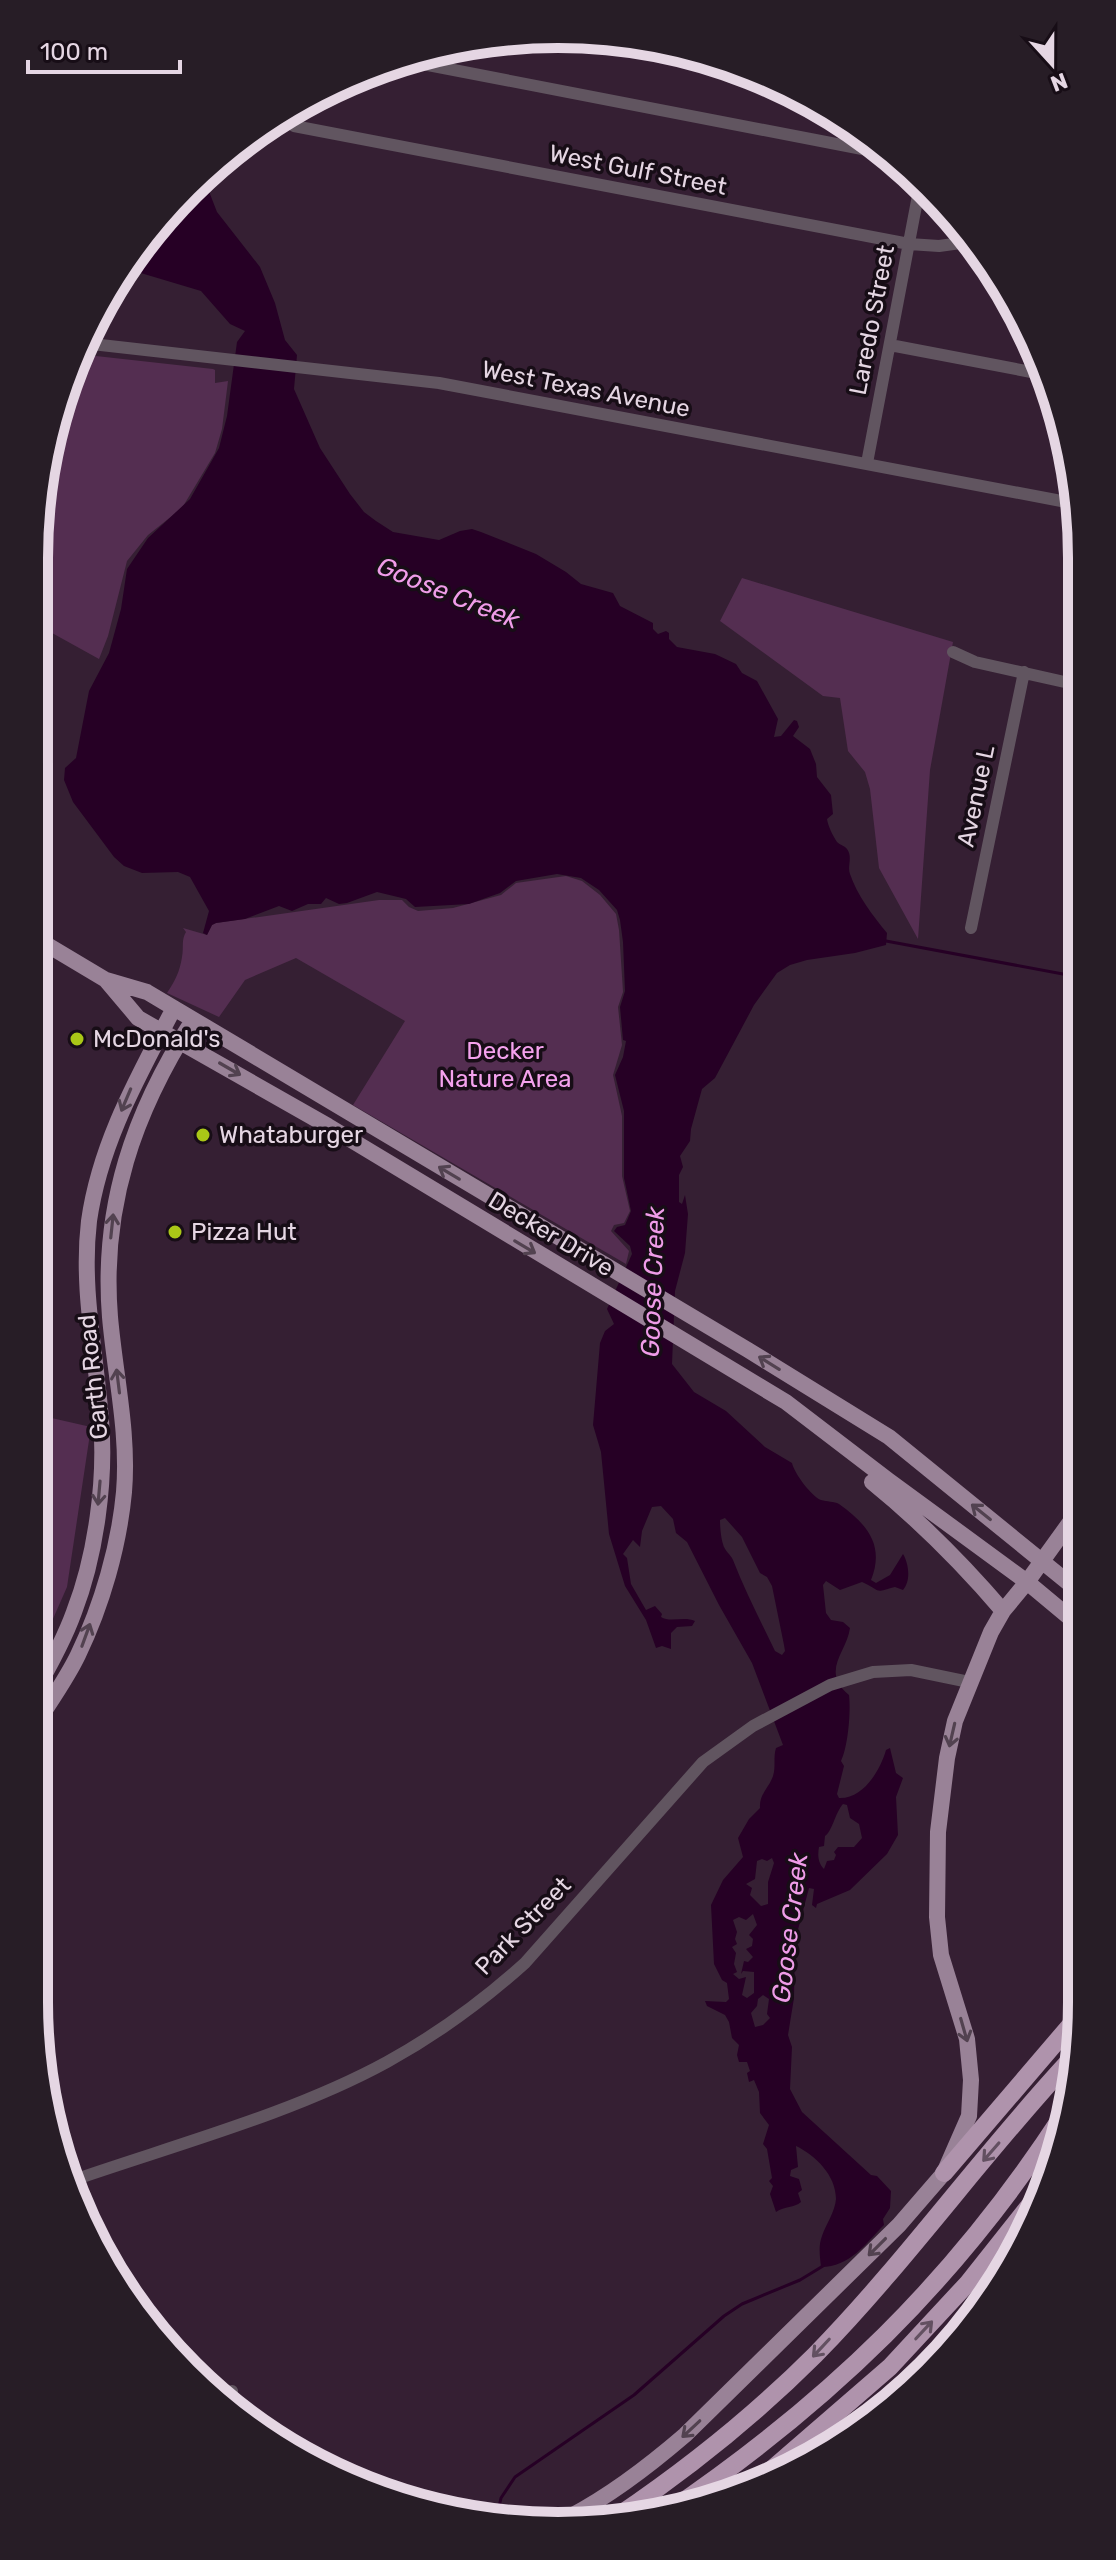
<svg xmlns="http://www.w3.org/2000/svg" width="1116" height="2560" font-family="Rubik,sans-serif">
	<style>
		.green { fill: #542e51 }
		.water { fill: #260025; fill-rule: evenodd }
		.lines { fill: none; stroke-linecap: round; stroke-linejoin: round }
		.stream { stroke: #260025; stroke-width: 3 }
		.minor { stroke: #615560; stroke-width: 12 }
		.major { stroke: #998297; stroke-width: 16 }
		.highway { stroke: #af93ac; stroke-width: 18 }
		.oneway { stroke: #524250 }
		.oneway2 { stroke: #635061 }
		.poi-dot { fill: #aac717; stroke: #170d16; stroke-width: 3 }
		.labels { text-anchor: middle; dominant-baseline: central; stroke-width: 7; stroke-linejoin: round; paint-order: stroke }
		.street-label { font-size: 24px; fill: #e5d6e3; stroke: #170d16 }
		.poi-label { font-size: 24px; fill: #e5d6e3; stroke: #170d16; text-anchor: start }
		.park-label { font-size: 24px; fill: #f5a2ee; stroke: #170d16 }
		.water-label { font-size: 26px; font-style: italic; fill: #ef9ce8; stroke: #170d16 }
		.rim { fill: none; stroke: #e5d6e3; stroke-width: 10 }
	</style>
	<rect width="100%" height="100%" fill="#351f33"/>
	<!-- green -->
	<path class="green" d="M 78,354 L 213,369 L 215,370 L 215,383 L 228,381 L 222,429 L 215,453 L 182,508 L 148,535 L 127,561 L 108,636 L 99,659 L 34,623 L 34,558 L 62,389 Z
		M 742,578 L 953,642 L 930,770 L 918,939 L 879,868 L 870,789 L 865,772 L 848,751 L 840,698 L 823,696 L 720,621 Z
		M 566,876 L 582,881 L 600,895 L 616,914 L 619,930 L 623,992 L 618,1007 L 622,1045 L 613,1075 L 622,1116 L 622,1176 L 630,1211 L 624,1223 L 614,1225 L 611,1231 L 629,1251 L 626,1264 L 353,1105 L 405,1021 L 296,958 L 245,980 L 219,1017 L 167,993 C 175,981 180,971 182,957 C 184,947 181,940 186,932 L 183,928 L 207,935 L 212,925 L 216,923 L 379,900 L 402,900 L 409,907 L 418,911 L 453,908 L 501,895 L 516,883 Z
		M 34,1414 L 91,1427 L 67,1587 L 34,1662 Z"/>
	<!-- water -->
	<path class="water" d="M 203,176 L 217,212 L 260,267 L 275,303 L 285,340 L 297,355 L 294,389 L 320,448 L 350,494 L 364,512 L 376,521 L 393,532 L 439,540 L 460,531 L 472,529 L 481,532 L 536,554 L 566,572 L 581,584 L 613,593 L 620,606 L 653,623 L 653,629 L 658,634 L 666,631 L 669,633 L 669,639 L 677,647 L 715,654 L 736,664 L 742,673 L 757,681 L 778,719 L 774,737 L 781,736 L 794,720 L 797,721 L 799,727 L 793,736 L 810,749 L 816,764 L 817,777 L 831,795 L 833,814 L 827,819 C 828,826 833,836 837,842 C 840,845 845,846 847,849 C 853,857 847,866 850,874 C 857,895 873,916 887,933 L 886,945 L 855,953 L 807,960 L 790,965 L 777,973 L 754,1005 L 715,1078 L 702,1089 L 691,1129 L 690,1141 L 680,1156 L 683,1167 L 679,1175 L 679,1202 L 682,1204 L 685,1195 L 688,1214 L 685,1253 L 675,1291 L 672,1364 L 694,1392 L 726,1411 L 765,1447 L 792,1463 C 794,1473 812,1497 821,1500 C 827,1502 834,1501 839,1504 C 867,1524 885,1545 871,1580 L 876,1583 L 890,1575 L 903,1554 C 909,1564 911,1581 903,1590 L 895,1587 C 873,1593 883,1592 862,1582 L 840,1590 L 826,1581 L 823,1585 L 826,1613 L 831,1620 L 843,1622 L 850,1628 C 847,1652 820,1671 849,1695 C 851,1712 848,1747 841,1761 L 844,1766 L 837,1794 L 839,1798 C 863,1799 880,1771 886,1750 L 890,1748 L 896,1773 L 903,1778 L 896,1797 L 898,1835 L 887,1854 L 850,1890 L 817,1904 L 816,1908 L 812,1905 L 814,1889 L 809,1888 L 795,1941 L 794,1998 L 788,2035 L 792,2047 L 790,2089 L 802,2112 L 871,2175 L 877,2176 L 891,2191 L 890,2208 L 883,2219 L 884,2225 C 865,2244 850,2267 821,2267 C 820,2257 818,2246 822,2236 C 826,2224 835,2212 836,2199 C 836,2175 815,2155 796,2146 L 798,2167 L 791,2170 L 790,2176 L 799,2179 L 802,2190 L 798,2193 L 801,2202 C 794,2208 785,2206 776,2212 L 770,2194 L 773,2186 L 769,2181 L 772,2178 L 767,2149 L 763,2144 L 769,2125 L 760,2113 L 759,2092 L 754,2080 L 749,2082 L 747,2073 L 750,2071 L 747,2062 L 739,2062 L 737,2055 L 739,2045 L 732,2038 L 729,2022 L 725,2015 L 707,2006 L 705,2001 L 726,2002 L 729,1999 L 727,1983 L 722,1980 L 714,1964 L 711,1905 L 723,1880 L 743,1857 L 738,1838 L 749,1819 L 760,1808 C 759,1794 769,1788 773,1776 C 776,1767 773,1757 776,1748 L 783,1745 L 752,1663 L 719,1605 L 687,1542 L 676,1533 L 673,1519 L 661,1506 L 652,1507 L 642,1531 L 640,1547 L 633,1540 L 623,1554 L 627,1558 L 631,1584 L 646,1610 L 655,1606 L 662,1614 L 661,1617 C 670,1623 684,1616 695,1621 L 692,1626 L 677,1627 L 671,1633 L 671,1649 L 662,1646 L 656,1648 L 646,1620 L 625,1586 L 609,1534 L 601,1452 L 593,1425 L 600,1343 L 605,1331 L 614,1324 L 607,1309 L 632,1254 L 630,1246 L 614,1231 L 617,1227 L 625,1225 L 631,1211 L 624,1178 L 624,1111 L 615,1075 L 623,1057 L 626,1041 L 623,1040 L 620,1007 L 625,991 L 623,942 L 620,920 L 617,910 L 599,890 L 581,878 L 557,874 L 516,881 L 500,893 L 469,904 L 415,907 L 406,899 L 377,892 L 347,903 L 339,904 L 326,898 L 321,904 L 308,904 L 292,911 L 279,906 L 245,919 L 216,923 L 212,925 L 207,935 L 203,933 L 209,911 L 190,877 L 178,872 L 142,873 L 124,866 L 114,857 L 73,802 L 64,780 L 65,768 L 76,758 L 89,691 L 109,653 L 121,609 L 127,569 L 148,538 L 190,499 L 219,448 L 227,416 L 237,342 L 245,331 L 230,324 L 201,291 L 124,268 L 164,212 ZM 725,1518 L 742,1537 L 760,1573 L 767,1577 L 772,1586 L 784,1645 L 785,1651 L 782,1655 L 775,1651 C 761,1622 745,1591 733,1560 C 731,1555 724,1550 723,1544 C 721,1538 720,1527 720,1520 ZM 843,1804 L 847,1805 L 850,1818 L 859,1824 L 862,1838 L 854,1847 L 838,1847 L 834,1852 L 836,1855 L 834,1860 L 827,1861 L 824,1869 C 817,1862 818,1853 819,1847 L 824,1846 L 825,1836 C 832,1832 835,1813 843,1804 ZM 772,1858 L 774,1863 L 768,1882 L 768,1904 L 761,1906 L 750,1895 L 752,1888 L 746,1884 L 755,1879 L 757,1861 L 762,1859 L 767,1861 ZM 753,1914 L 757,1925 L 749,1935 L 753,1939 L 752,1946 L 746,1949 L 753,1957 L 748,1962 L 744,1961 L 741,1974 L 743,1971 L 754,1972 L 754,1993 L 747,1998 L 742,1995 L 746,1977 L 739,1979 L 733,1974 L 737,1972 L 734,1964 L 736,1953 L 732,1947 L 737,1944 L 735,1939 L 737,1932 L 733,1920 L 739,1917 L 746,1920 ZM 763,1995 L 769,1999 L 767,2014 L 770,2018 L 763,2025 L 755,2027 L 751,2013 L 757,2006 L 758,1999 Z"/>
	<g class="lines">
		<!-- stream -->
		<path class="stream" d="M 886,941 L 1079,977
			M 497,2516 L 501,2498 L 515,2477 L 634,2395 L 724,2316 L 742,2304 L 800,2280 L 823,2266"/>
		<!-- minor -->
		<path class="minor" d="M 402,60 L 888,154
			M 294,126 L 909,244 L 939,246 L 975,241
			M 83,343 L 439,383 L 1077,504
			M 890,345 L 1047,375
			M 867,463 L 920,185
			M 953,652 L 975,662 L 1078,685
			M 971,928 L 1024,672
			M 68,2182 C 171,2146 292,2114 387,2062 C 436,2035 484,2000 525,1963 L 703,1762 L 753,1726 L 830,1685 L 873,1672 L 911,1670 L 969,1682
			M 222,2395 L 232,2391"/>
		<!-- major -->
		<path class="major" d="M 34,937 L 106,980 L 147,992 L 748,1350 L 889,1437 L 1081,1593
			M 106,980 L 138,1018 L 328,1126 L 786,1402 L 888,1480 L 1027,1582 L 1081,1627
			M 872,1482 C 920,1521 962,1563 1003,1611
			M 34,1693 C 49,1667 64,1640 74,1612 C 96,1555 106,1480 101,1420 C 96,1353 81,1289 89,1221 C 100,1143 138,1077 174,1008
			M 34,1727 C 49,1703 66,1680 78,1655 C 102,1605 119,1546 124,1492 C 129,1433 115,1375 110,1317 C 101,1206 134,1112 193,1020
			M 571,2516 C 613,2494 649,2466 685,2435 L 899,2225 L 944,2173 L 969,2116 L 971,2080 L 967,2039 L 941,1955 L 937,1917 L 938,1832 L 947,1758 L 955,1721 L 991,1632 L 1003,1611 L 1027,1582 L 1081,1507"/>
		<!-- highway -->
		<path class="highway" d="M 944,2173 L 1080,2014
			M 763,2477 L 890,2367 L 968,2283 L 1045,2186
			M 665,2514 C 830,2402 954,2282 1063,2115
			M 618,2516 C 689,2468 755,2415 815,2355 C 907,2261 983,2153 1073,2057"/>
	</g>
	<!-- one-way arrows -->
	<defs><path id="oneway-shaft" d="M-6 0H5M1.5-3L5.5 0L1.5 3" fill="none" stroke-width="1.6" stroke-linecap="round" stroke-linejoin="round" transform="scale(2)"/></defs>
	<g class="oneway">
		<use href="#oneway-shaft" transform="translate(230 1069) rotate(30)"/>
		<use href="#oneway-shaft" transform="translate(126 1100) rotate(113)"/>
		<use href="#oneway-shaft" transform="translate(449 1173) rotate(-149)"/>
		<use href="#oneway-shaft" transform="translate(112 1226) rotate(-84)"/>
		<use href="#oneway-shaft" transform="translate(525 1247) rotate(31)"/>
		<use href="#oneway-shaft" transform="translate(769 1363) rotate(-148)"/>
		<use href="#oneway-shaft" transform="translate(118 1381) rotate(-97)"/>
		<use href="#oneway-shaft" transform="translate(99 1493) rotate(95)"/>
		<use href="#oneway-shaft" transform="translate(981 1512) rotate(-141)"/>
		<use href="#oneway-shaft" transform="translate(86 1635) rotate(-70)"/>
		<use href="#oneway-shaft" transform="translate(952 1735) rotate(103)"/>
		<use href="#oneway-shaft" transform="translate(964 2030) rotate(74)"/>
		<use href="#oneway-shaft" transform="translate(877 2247) rotate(135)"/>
		<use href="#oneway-shaft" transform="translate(691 2429) rotate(137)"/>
	</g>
	<g class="oneway2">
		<use href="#oneway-shaft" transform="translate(991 2152) rotate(131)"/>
		<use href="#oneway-shaft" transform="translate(924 2330) rotate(-47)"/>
		<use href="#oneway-shaft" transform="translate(821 2348) rotate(133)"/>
	</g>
	<!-- markers -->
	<g class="poi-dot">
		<circle cx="77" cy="1039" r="8"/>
		<circle cx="203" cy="1135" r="8"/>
		<circle cx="175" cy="1232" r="8"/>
	</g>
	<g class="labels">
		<!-- street labels -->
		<g class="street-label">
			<text transform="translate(638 170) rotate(11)">West Gulf Street</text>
			<text transform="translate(872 320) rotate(-79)">Laredo Street</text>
			<text transform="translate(586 389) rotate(11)">West Texas Avenue</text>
			<text transform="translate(976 796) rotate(-78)">Avenue L</text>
			<text transform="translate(551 1234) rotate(31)">Decker Drive</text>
			<text transform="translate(93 1377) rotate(-96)">Garth Road</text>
			<text transform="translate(523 1926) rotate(-46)">Park Street</text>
		</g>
		<!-- poi labels -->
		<g class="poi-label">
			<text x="93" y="1039">McDonald's</text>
			<text x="219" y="1135">Whataburger</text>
			<text x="191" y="1232">Pizza Hut</text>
		</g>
		<!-- park labels -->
		<g class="park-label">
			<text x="505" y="1051">Decker<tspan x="505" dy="28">Nature Area</tspan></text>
		</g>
		<!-- water labels -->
		<g class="water-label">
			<text transform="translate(448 593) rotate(22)">Goose Creek</text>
			<text transform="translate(653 1282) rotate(-88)">Goose Creek</text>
			<text transform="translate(790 1928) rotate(-83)">Goose Creek</text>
		</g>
	</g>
	<!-- crop -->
	<path d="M0 0H1116V2560H0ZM558 48H558A510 510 0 0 1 1068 558V2002A510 510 0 0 1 558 2512H558A510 510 0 0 1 48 2002V558A510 510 0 0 1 558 48Z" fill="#271d26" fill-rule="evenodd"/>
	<path class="rim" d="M558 48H558A510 510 0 0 1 1068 558V2002A510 510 0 0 1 558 2512H558A510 510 0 0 1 48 2002V558A510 510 0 0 1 558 48Z"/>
	<!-- north arrow -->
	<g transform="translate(1052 64) rotate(159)" stroke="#170d16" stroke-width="6" paint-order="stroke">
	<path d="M0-6L14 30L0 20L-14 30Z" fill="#e5d6e3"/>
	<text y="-12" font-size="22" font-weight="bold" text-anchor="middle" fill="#e5d6e3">N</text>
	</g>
	<!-- scale -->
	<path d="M28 60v12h152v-12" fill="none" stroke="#e5d6e3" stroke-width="4"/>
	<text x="40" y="60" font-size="24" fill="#e5d6e3" stroke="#170d16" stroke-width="6" paint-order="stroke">100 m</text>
</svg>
